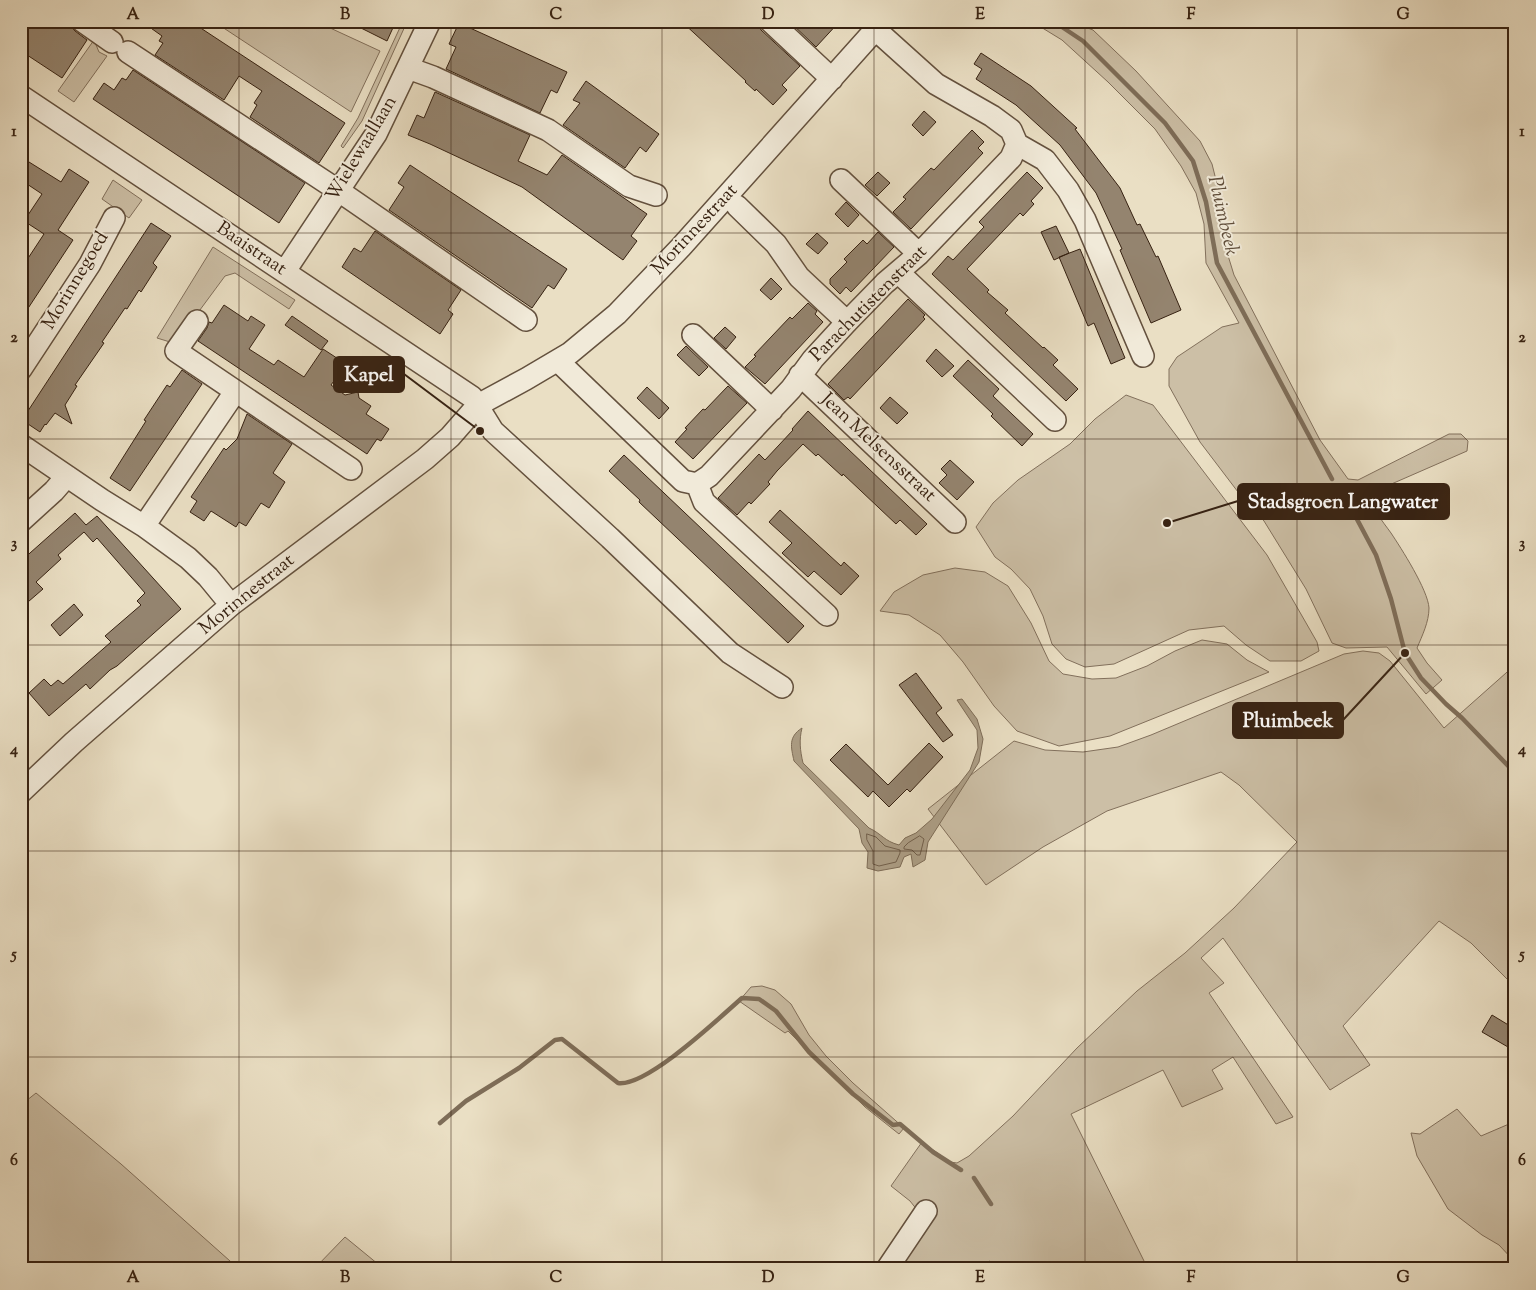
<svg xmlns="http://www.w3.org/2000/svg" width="1536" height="1290" font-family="'Sorts Mill Goudy',serif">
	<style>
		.green { fill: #ccbfa6; stroke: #82705c }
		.water { fill: #ad9f87; stroke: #7e6d58 }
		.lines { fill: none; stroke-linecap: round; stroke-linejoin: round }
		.shore { stroke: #72604c; stroke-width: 1 }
		.stream { stroke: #7e6d58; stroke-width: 4.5 }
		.building { fill: #94846f; stroke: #372212 }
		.minor-casing { stroke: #64513e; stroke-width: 24 }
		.minor { stroke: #f1ead9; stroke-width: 21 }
		.grid { fill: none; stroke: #372212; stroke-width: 1; stroke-opacity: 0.55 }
		.labels { text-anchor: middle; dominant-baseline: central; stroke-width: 4; stroke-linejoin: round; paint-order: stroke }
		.street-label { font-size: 19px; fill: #372212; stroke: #f1ead9 }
		.water-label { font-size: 20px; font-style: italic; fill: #604e3b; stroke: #f1ead9 }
		.leader { fill: none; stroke: #372212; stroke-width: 2 }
		.callout-dot { fill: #372212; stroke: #f1ead9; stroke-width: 2 }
		.callout { fill: #372212; stroke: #372212; stroke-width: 2 }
		.callout-label { font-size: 20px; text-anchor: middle; font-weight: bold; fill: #fff }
		.neatline { fill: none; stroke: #372212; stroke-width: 2 }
		.grid-label { font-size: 16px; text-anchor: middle; font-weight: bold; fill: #372212 }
	</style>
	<rect width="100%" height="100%" fill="#eadfc4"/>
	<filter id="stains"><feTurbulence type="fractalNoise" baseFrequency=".004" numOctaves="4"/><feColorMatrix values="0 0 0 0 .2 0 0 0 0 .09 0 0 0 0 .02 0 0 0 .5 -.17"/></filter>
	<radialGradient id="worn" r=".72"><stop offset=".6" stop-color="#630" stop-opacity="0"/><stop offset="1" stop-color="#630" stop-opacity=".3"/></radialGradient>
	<!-- green -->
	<path class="green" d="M 213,21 L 315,21 L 380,51 L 351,112 Z
		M 403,21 L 412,21 L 406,24 L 362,121 L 343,148 L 341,146 L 358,118 Z
		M 1031,21 L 1069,21 L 1093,30 L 1136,71 L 1200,141 L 1212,164 L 1223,208 L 1222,236 L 1234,275 L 1320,440 L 1348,479 L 1358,480 L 1449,434 L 1461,434 L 1468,441 L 1467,451 L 1380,489 L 1373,496 C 1375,514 1381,519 1391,533 C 1401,548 1428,590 1429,608 C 1429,622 1422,636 1417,648 L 1427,663 L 1442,680 L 1426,694 L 1387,647 L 1346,648 L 1332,643 L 1306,589 L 1264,521 L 1238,492 L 1200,442 L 1169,386 L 1169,369 L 1177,357 L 1222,327 L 1239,323 L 1206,263 L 1204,224 L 1196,193 L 1181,166 L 1155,129 L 1108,82 L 1062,40 Z
		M 94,40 L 99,52 L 107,56 L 74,102 L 58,91 Z
		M 113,180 L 142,200 L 129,218 L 102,199 Z
		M 213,247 L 295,300 L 289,309 L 235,273 L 225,276 L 177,341 L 170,342 L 157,338 Z
		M 1126,395 L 1153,405 L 1267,555 L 1317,642 L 1319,651 L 1301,661 L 1270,661 L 1246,645 L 1224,626 L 1189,630 L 1114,664 L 1085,667 L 1066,659 L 1052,644 L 1043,616 L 1030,589 L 1011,569 L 995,557 L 976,527 L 993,503 L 1018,480 L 1070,444 L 1095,419 Z
		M 955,568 L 985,572 L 1008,586 L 1031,623 L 1049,661 L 1063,674 L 1092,679 L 1116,678 L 1147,666 L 1175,651 L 1202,640 L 1227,644 L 1247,660 L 1269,672 L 1110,736 L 1059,746 L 1017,731 L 994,706 L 963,662 L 940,635 L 909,615 L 880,611 L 894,592 L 923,575 Z
		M 1363,651 L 1379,653 L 1390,661 L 1444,728 L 1515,665 L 1515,987 L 1471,943 L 1439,921 L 1343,1026 L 1370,1065 L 1330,1090 L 1223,938 L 1201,958 L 1224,983 L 1209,993 L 1293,1117 L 1276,1124 L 1233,1057 L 1212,1070 L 1223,1089 L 1182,1107 L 1163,1070 L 1071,1114 L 1148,1269 L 992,1269 L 990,1261 L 983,1264 L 985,1269 L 889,1269 L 918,1211 L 910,1201 L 891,1186 L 922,1142 L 950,1162 L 957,1163 L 969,1156 L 1013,1116 L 1077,1048 L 1137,991 L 1185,953 L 1234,908 L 1297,842 L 1239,785 L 1221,772 L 1107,811 L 1043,847 L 986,885 L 928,809 L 1014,741 L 1045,750 L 1083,752 L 1118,747 L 1151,735 L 1344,654 Z
		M 762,986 L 775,990 L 791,1004 L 809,1035 L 826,1056 L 853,1083 L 904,1128 L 899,1134 L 865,1107 L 788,1031 L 785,1033 L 739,1001 L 751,987 Z
		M 1514,1081 L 1515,1269 L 1510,1269 L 1514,1261 L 1499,1245 L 1482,1235 L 1448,1209 L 1417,1156 L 1411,1133 L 1420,1134 L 1457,1109 L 1481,1136 L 1509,1124 Z
		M 36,1093 L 121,1164 L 239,1269 L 21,1269 L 26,1262 L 21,1257 L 21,1105 Z
		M 345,1237 L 384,1269 L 314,1269 Z"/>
	<!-- water -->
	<path class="water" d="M 962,699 L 977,719 L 983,739 L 979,762 L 928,842 L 925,860 L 913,867 L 911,854 L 904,857 L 900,867 L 878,871 L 867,868 L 868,852 L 862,843 L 859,829 L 794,761 C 791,747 788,737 802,728 C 799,740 800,750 803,763 L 869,828 C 882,834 884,841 899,845 L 905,838 L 916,833 L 932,819 L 970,770 L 978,748 L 977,730 L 957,700 Z"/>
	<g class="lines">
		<!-- shore -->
		<path class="shore" d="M 867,834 L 876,837 L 885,846 L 900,850 L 900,853 L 896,862 L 879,866 L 873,864 L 873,851 L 867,840 Z
			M 920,836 L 924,839 L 920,855 L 917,855 L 912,850 L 904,849 L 904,847 L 908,843 Z"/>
		<!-- stream -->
		<path class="stream" d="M 1053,21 L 1083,41 L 1165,123 L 1193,161 L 1206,202 L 1217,263 L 1332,479
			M 1342,491 L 1376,555 L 1391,599 L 1405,653 L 1421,678 L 1446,704 L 1462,718 L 1515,773
			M 1515,856 L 1513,924 L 1515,927
			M 440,1123 L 466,1101 L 519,1068 L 555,1040 L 562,1039 L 618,1083 C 647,1087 719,1018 742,998 L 759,999 L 776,1011 L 809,1052 L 853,1094 L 893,1125 L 900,1124 L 933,1152 L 961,1170
			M 974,1178 L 991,1204"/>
	</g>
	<!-- building -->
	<path class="building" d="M 25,21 L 66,21 L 75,31 L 87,40 L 62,78 L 21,51 L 21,27 Z
		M 141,21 L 190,21 L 345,123 L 319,163 L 250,117 L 257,105 L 254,103 L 262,91 L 239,76 L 224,100 L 155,55 L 163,43 L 159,41 L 162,36 Z
		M 347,21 L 396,21 L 387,41 Z
		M 681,21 L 758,21 L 761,30 L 800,66 L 782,85 L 787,90 L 773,105 L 756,89 L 755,91 L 745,82 L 746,81 Z
		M 789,21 L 840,21 L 816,47 Z
		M 459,23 L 567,72 L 557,93 L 551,90 L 540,113 L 446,69 L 456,47 L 449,44 Z
		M 981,53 L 1031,86 L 1077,128 L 1075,129 L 1120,188 L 1137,225 L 1140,224 L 1156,257 L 1158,256 L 1181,310 L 1151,323 L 1120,250 L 1122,249 L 1096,193 L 1060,145 L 1016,105 L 976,79 L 982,69 L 974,64 Z
		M 133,70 L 305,183 L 279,223 L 93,99 L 104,83 L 114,90 L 122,78 L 126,80 Z
		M 586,81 L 659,134 L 646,152 L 640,147 L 625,168 L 563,125 L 580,103 L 573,100 Z
		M 435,92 L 530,135 L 518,161 L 547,175 L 562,155 L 647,214 L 631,236 L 637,241 L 623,260 L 522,187 L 430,144 L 408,135 L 417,115 L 424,118 Z
		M 924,111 L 936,122 L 923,136 L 912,125 Z
		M 972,130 L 984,142 L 978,148 L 983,153 L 911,229 L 893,212 L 906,199 L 903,197 L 931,168 L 934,170 Z
		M 29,162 L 61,182 L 69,169 L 89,182 L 58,230 L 73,240 L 21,319 L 21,269 L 44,234 L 24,221 L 42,194 L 21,180 L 21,173 Z
		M 410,165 L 567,269 L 554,289 L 548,285 L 532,308 L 389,210 L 404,187 L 398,183 Z
		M 878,172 L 890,183 L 877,196 L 865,185 Z
		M 1027,172 L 1043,188 L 1031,201 L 1034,204 L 1023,216 L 1020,213 L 967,269 L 989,290 L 987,292 L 1008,310 L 1005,313 L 1043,348 L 1044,347 L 1058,360 L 1053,365 L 1078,389 L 1066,401 L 932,274 L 948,256 L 953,260 L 984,227 L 979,222 Z
		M 846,202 L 859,215 L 848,227 L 835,214 Z
		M 151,223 L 171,236 L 153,263 L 157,267 L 141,292 L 139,290 L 127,309 L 125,308 L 102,342 L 104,343 L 75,385 L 77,386 L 65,405 L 72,424 L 55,413 L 46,425 L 45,424 L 40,432 L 22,420 Z
		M 1056,226 L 1069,253 L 1054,260 L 1041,232 Z
		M 375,231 L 461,290 L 448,310 L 453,314 L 440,334 L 342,267 L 354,248 L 361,252 Z
		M 878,232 L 894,247 L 851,292 L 846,287 L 840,294 L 830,284 L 830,279 L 847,262 L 844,259 L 863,240 L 867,244 Z
		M 817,233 L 828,243 L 818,254 L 806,244 Z
		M 1080,249 L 1125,358 L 1111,364 L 1094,323 L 1088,326 L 1059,257 Z
		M 771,278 L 782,289 L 771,300 L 760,290 Z
		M 908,299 L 925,315 L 923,317 L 925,319 L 850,399 L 848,397 L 844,400 L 828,384 Z
		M 808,303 L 817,311 L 815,314 L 823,322 L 765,384 L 745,367 L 756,356 L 754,355 L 790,317 L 792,319 Z
		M 224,305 L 248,321 L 251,316 L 265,325 L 249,349 L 274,365 L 278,360 L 304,377 L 323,349 L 346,364 L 331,385 L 345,395 L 358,392 L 359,398 L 371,406 L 366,414 L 389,429 L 381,441 L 377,439 L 367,454 L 198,341 L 207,328 L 209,322 L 212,323 Z
		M 292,316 L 328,341 L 321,350 L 285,325 Z
		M 725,327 L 736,337 L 726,349 L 714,338 Z
		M 686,346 L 708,367 L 699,376 L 677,355 Z
		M 936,349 L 954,366 L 942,377 L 926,361 Z
		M 968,360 L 999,389 L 993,396 L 1033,434 L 1022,446 L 991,416 L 993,414 L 953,376 Z
		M 182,370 L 202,384 L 130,491 L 110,478 L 146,421 L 144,420 L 167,385 L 170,387 Z
		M 728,386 L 747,403 L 693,459 L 675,442 L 687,429 L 685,428 L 703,409 L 705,410 Z
		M 647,387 L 669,408 L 659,419 L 637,398 Z
		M 890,397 L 908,413 L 897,424 L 880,408 Z
		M 808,411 L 927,524 L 916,535 L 900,520 L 896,524 L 843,474 L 842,476 L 818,454 L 816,456 L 803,444 L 777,471 L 768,482 L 770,484 L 751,504 L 749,502 L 737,515 L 718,498 L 759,454 L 765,460 L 793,430 L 792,429 Z
		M 247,414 L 292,444 L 273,473 L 285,482 L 269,508 L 261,503 L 246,526 L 239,522 L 236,527 L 211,511 L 204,521 L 190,512 L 197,501 L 191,497 L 224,448 L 226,450 L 237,439 Z
		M 624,455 L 804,626 L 788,643 L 639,502 L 640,500 L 609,471 Z
		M 950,460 L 974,482 L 957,500 L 939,483 L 947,475 L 941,469 Z
		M 780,510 L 841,566 L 844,562 L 859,576 L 841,595 L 814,571 L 808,577 L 782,553 L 792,543 L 769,522 Z
		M 75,513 L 86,525 L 97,516 L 181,609 L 117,666 L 110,670 L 90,689 L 86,684 L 49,716 L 29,693 L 44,679 L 51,686 L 58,680 L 63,684 L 111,642 L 105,636 L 141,605 L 137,601 L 145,593 L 97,538 L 93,542 L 84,532 L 58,555 L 61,559 L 36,582 L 43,589 L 21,608 L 21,561 Z
		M 74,604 L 83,615 L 60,636 L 51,625 Z
		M 916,673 L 942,708 L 936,713 L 953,735 L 943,742 L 899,685 Z
		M 929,743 L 943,757 L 910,792 L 907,789 L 889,807 L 873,791 L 868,797 L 830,760 L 846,744 L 888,785 Z
		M 1492,1015 L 1515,1029 L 1515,1035 L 1508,1047 L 1482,1032 Z"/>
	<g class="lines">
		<defs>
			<path id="minor" d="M 82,21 L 112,42
				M 770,21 L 832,79
				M 876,30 L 936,84 L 992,116 L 1011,130 L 1017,144 L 1045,160 L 1068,190 L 1085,220 L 1143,356
				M 128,52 L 339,191 L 526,320
				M 408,68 L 433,77 L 548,130 L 629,186 L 656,195
				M 21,96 L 472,397 L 493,431 L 610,538 L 730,653 L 782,687
				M 841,180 L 919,254
				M 737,206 L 776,244 L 799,277 L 847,322
				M 285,271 L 376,134 L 430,21
				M 898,272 L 1055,420
				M 197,321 L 176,351 L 351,469
				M 693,335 L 772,410
				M 558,361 L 683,481 L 697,484 L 704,502 L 827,615
				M 21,369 L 90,264 L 114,218
				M 800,375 L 955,522
				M 21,445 L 102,500 L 144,526 L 188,558 L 208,577 L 231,605
				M 697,484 L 709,476 L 791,389 L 813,359 L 847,322 L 885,283 L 919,254 L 1011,158 L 1017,144
				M 21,521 L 54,491 L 67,476
				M 144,526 L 235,392
				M 21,792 L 74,742 L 231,605 L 425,459 L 450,437 L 478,405 L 526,379 L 570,353 L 617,314 L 681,247 L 883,21
				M 887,1269 L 926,1211"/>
		</defs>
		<!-- minor casing -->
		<use href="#minor" class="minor-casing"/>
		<!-- minor -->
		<use href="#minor" class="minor"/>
	</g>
	<!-- grid -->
	<path class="grid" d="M 239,21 L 239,1269M 451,21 L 451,1269M 662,21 L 662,1269M 874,21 L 874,1269M 1085,21 L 1085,1269M 1297,21 L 1297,1269M 21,233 L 1515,233M 21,439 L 1515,439M 21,645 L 1515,645M 21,851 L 1515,851M 21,1057 L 1515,1057"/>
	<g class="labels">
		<!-- street labels -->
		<g class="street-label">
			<text transform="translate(362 149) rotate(-59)">Wielewaallaan</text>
			<text transform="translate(695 230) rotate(-47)">Morinnestraat</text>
			<text transform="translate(251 249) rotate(34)">Baaistraat</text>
			<text transform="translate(76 281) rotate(-59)">Morinnegoed</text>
			<text transform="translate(869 304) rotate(-45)">Parachutistenstraat</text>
			<text transform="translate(878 448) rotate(43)">Jean Melsensstraat</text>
			<text transform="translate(247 595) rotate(-39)">Morinnestraat</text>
		</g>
		<!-- water labels -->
		<g class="water-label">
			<text transform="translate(1222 216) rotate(77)">Pluimbeek</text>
		</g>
	</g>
	<!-- callouts -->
	<path class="leader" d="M480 431L404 374M1167 523L1238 501M1405 653L1343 720"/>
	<g class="callout-dot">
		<circle cx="480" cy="431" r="5"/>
		<circle cx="1167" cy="523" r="5"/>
		<circle cx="1405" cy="653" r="5"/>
	</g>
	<g class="callout">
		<rect x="334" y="357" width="70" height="35" rx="5"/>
		<rect x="1238" y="484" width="211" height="35" rx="5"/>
		<rect x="1233" y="703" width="110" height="35" rx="5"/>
	</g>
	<g class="callout-label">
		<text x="369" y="381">Kapel</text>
		<text x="1343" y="508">Stadsgroen Langwater</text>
		<text x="1288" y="727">Pluimbeek</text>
	</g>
	<!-- margin -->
	<rect width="1536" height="1290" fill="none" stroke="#eadfc4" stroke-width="55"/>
	<rect x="28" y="28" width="1480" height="1234" class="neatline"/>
	<g class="grid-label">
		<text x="133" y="19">A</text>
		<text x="345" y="19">B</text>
		<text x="556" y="19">C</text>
		<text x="768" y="19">D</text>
		<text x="980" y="19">E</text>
		<text x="1191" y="19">F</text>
		<text x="1403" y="19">G</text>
		<text x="14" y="136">1</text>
		<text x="1522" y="136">1</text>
		<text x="14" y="342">2</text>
		<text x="1522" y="342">2</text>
		<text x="14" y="548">3</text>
		<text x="1522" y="548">3</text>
		<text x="14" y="754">4</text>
		<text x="1522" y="754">4</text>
		<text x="14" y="959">5</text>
		<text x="1522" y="959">5</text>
		<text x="14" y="1165">6</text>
		<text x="1522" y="1165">6</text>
		<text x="133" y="1282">A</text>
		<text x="345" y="1282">B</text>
		<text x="556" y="1282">C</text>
		<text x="768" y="1282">D</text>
		<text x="980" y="1282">E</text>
		<text x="1191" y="1282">F</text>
		<text x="1403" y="1282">G</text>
	</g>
	<rect width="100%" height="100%" filter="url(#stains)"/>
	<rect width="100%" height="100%" fill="url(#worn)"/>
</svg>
